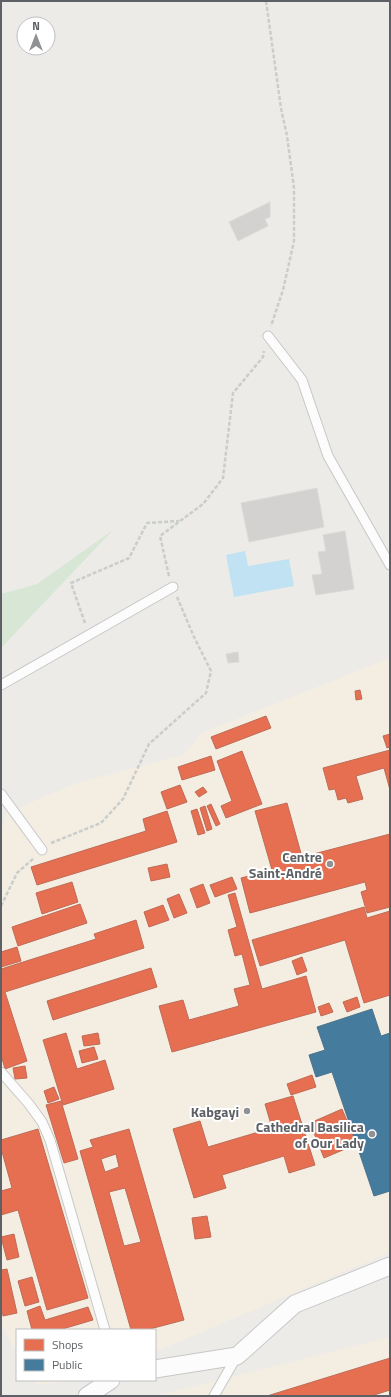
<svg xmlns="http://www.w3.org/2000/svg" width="391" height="1397" font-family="'Titillium Web',sans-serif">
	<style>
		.commercial { fill: #f4eee2 }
		.green { fill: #d8e7d5 }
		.water { fill: #c0e2f2 }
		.shops { fill: #e76f51; stroke: #be6b57; fill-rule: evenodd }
		.public { fill: #457b9d; stroke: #4c738c }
		.building { fill: #d3d2d1; stroke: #dcdad8 }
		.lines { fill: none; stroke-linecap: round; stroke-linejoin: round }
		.service-casing { stroke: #c7c7c7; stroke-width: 11 }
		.minor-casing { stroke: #c7c7c7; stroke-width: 19 }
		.path { stroke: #c9cdcb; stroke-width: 2.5; stroke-dasharray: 4 2; stroke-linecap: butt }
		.service { stroke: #fcfcfc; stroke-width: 9 }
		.minor { stroke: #fcfcfc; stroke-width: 17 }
		.poi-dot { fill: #8f9193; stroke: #fff; stroke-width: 1.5 }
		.labels { text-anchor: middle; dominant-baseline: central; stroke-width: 4; stroke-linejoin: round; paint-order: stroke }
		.poi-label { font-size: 14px; font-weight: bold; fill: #5d6165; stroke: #fff; text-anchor: end }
	</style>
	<rect width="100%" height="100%" fill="#ecebe8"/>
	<!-- commercial -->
	<path class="commercial" d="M 390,658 L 390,1252 L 155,1352 L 155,1330 L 17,1330 L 17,1352 L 1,1325 L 1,833 L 6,813 L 77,783 L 183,755 L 202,733 Z
		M 390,1337 L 390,1396 L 155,1396 Z
		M 34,1380 L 77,1380 L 37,1385 Z"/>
	<!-- green -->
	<path class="green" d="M 113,530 L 1,648 L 1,594 L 37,584 Z"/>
	<!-- water -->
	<path class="water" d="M 245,551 L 248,566 L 289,559 L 294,586 L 234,597 L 226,555 Z"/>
	<!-- shops -->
	<path class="shops" d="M 360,690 L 362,699 L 356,700 L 355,691 Z
		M 266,716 L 271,728 L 216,749 L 211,737 Z
		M 390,734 L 390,747 L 387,748 L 383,736 Z
		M 390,750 L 390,790 L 384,768 L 356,776 L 363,799 L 348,803 L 346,798 L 338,800 L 335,789 L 329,790 L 323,768 Z
		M 242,751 L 262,804 L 226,818 L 221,806 L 232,801 L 217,761 Z
		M 211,756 L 215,770 L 182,780 L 178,767 Z
		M 180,785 L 187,802 L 167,809 L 161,792 Z
		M 203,787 L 207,792 L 199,797 L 195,792 Z
		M 287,803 L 302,857 L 390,834 L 390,907 L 367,913 L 361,892 L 367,890 L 365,882 L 250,913 L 241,878 L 272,870 L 255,811 Z
		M 211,804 L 220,824 L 216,826 L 207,806 Z
		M 205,806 L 212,829 L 207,831 L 200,808 Z
		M 197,809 L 205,833 L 198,835 L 191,811 Z
		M 167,811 L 177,842 L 37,885 L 31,867 L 146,831 L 143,819 Z
		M 167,864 L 170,877 L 151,881 L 148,868 Z
		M 232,877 L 237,889 L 215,897 L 210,885 Z
		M 72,882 L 78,902 L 42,914 L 36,893 Z
		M 203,884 L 210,903 L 197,908 L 190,889 Z
		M 235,893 L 262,989 L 306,976 L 316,1012 L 172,1052 L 159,1006 L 183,1000 L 189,1020 L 239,1006 L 234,989 L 250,985 L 242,954 L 235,956 L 228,930 L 237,927 L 228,895 Z
		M 179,894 L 187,913 L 174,918 L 167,899 Z
		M 80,904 L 87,923 L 18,946 L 12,927 Z
		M 163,905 L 169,920 L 149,927 L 144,912 Z
		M 364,907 L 367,918 L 390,911 L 390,995 L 364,1003 L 345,940 L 260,966 L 252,940 Z
		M 136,920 L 144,948 L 5,992 L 27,1061 L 5,1069 L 1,1055 L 1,969 L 96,939 L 94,934 Z
		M 17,947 L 21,961 L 1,967 L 1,952 Z
		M 302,957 L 307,971 L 297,975 L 292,961 Z
		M 151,968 L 157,987 L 53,1020 L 47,1001 Z
		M 357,997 L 360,1007 L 347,1012 L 343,1002 Z
		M 329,1003 L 333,1012 L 321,1016 L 318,1007 Z
		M 66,1033 L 77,1069 L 105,1060 L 114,1089 L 63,1105 L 43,1040 Z
		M 98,1033 L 100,1044 L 84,1046 L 82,1036 Z
		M 94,1047 L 98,1059 L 82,1063 L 79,1051 Z
		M 25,1066 L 27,1078 L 15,1079 L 13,1068 Z
		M 312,1075 L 316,1087 L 291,1095 L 287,1084 Z
		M 54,1087 L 59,1099 L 48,1103 L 44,1091 Z
		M 293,1096 L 315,1165 L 289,1173 L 284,1156 L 222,1175 L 226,1188 L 194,1198 L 173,1129 L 200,1121 L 208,1147 L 272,1128 L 265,1104 Z
		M 61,1101 L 78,1159 L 64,1163 L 46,1105 Z
		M 342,1109 L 357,1144 L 324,1158 L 310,1123 Z
		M 38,1129 L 88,1298 L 47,1310 L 18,1210 L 1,1215 L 1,1191 L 12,1188 L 1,1148 L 1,1140 Z
		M 129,1129 L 184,1320 L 146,1330 L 131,1330 L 80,1151 L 93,1147 L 90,1140 ZM 116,1154 L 119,1167 L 105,1172 L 101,1159 ZM 125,1188 L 141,1242 L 124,1246 L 109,1192 Z
		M 207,1216 L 211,1237 L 195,1239 L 192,1218 Z
		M 14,1234 L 19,1257 L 7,1260 L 1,1237 Z
		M 7,1269 L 17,1313 L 3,1316 L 1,1307 L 1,1270 Z
		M 32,1277 L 39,1302 L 25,1306 L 18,1281 Z
		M 40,1306 L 45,1320 L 88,1307 L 93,1320 L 59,1330 L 32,1330 L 27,1311 Z
		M 390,1358 L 390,1390 L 371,1396 L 267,1396 Z"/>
	<!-- public -->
	<path class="public" d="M 372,1009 L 381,1036 L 390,1033 L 390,1191 L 374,1196 L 332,1072 L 316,1077 L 309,1055 L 325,1050 L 317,1027 Z"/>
	<!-- building -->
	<path class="building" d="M 270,202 L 270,217 L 265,219 L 268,226 L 238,241 L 229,222 Z
		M 317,488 L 324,527 L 249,542 L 241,503 Z
		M 345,531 L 354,589 L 316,595 L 312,575 L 322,574 L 318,552 L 326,551 L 323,535 Z
		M 238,652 L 239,662 L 228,663 L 226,654 Z"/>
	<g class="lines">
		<defs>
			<path id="service" d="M 268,336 L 302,380 L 328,456 L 390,565
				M 1,685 L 173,587
				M 1,794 L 42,850
				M 1,1072 L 29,1104 L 42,1122 L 50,1140 L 105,1330
				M 214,1396 L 237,1356"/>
			<path id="minor" d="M 155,1369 L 237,1356 L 295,1304 L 390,1266
				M 87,1396 L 111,1380"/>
		</defs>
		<!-- service casing -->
		<use href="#service" class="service-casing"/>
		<!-- minor casing -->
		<use href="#minor" class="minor-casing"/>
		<!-- path -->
		<path class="path" d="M 266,1 L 281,108 L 287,136 L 294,188 L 294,241 L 283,290 L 271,326
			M 169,576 L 160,536 L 203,504 L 223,478 L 233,393 L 263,357 L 264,351
			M 85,623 L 71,583 L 129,558 L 147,523 L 179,521
			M 51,843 L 101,823 L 123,799 L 149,744 L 206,693 L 211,671 L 194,637 L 177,597
			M 1,906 L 17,873 L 34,858"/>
		<!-- service -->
		<use href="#service" class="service"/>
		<!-- minor -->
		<use href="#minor" class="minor"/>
	</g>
	<!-- markers -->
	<g class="poi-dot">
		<circle cx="330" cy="864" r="4"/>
		<circle cx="247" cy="1111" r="4"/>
		<circle cx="372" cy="1134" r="4"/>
	</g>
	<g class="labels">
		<!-- poi labels -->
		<g class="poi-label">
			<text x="322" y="856">Centre<tspan x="322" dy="16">Saint-André</tspan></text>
			<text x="239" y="1111">Kabgayi</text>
			<text x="364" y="1126">Cathedral Basilica<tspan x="364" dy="16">of Our Lady</tspan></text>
		</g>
	</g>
	<!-- border -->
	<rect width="391" height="1397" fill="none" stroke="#5d6165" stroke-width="4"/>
	<!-- legend -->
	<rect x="16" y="1329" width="140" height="52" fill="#ffffff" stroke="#bec0c1"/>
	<rect x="24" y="1339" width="20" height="12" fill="#e76f51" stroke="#bec0c1"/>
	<text x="52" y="1349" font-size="12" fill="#5d6165">Shops</text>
	<rect x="24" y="1359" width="20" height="12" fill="#457b9d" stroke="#bec0c1"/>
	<text x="52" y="1369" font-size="12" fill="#5d6165">Public</text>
	<!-- north arrow -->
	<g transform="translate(36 36)"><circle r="19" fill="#ffffff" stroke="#bec0c1"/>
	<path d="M0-3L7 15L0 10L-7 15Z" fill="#8f9193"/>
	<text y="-6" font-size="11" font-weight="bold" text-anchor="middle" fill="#5d6165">N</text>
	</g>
</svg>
